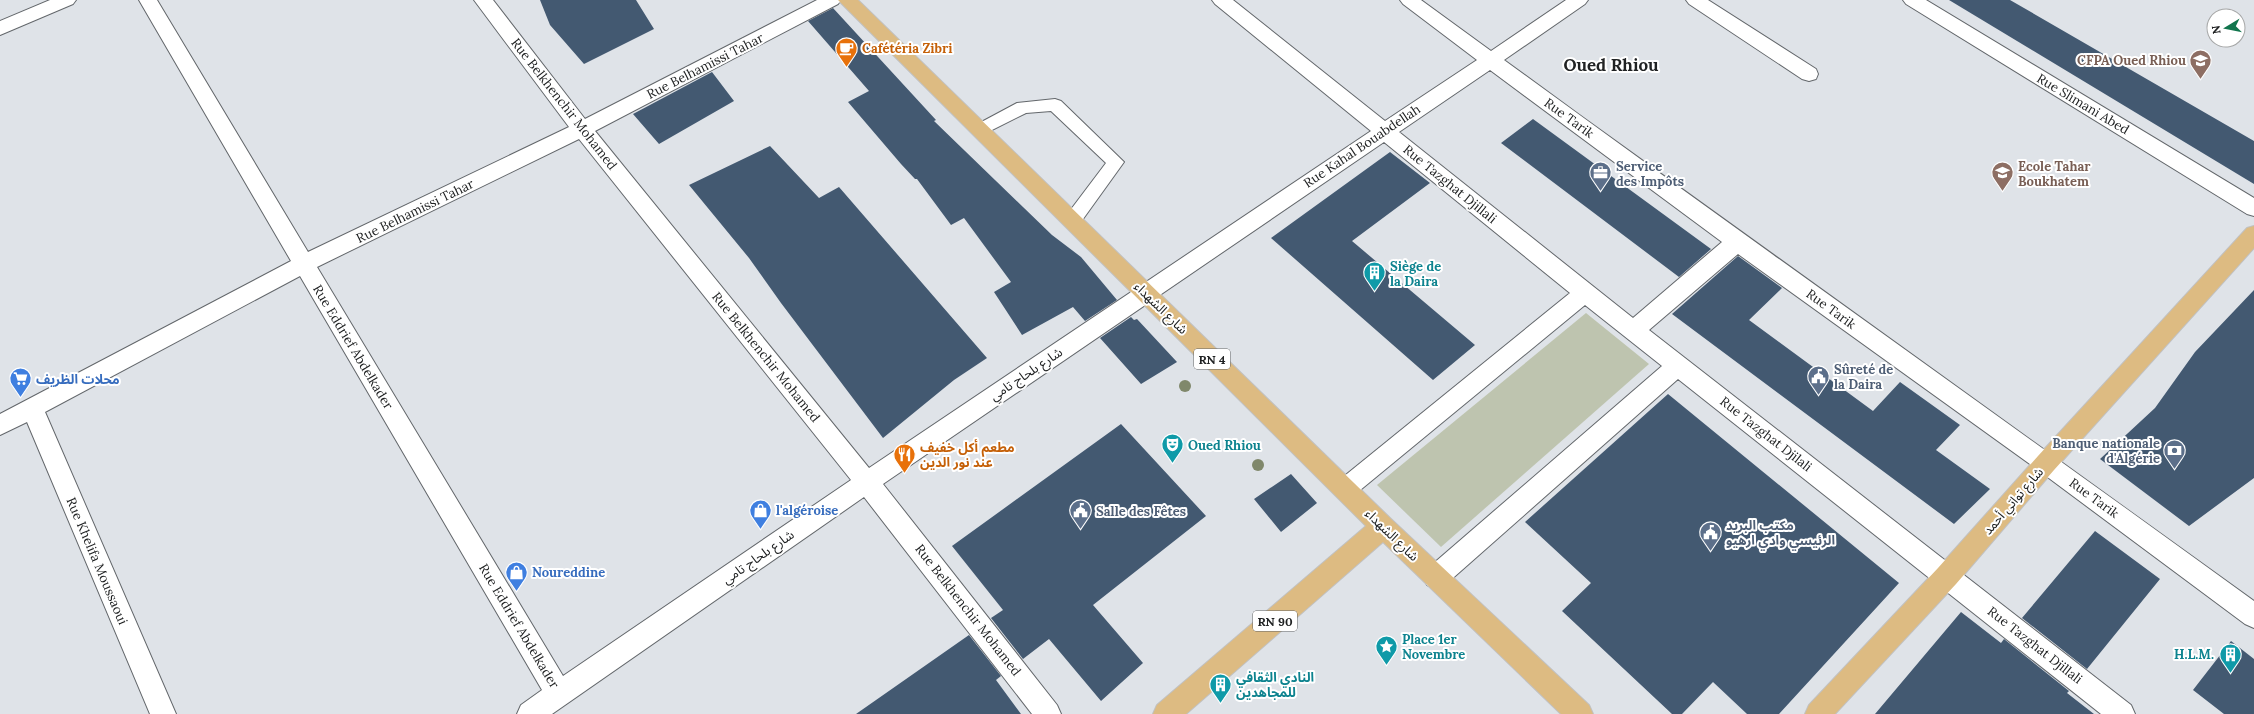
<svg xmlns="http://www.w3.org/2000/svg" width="2254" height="714" font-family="Lora,'Noto Sans Arabic',serif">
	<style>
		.green { fill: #bec4af }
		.building { fill: #435971 }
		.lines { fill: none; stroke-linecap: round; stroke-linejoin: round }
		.lane-casing { stroke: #63676b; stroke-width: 2 }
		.street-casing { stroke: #63676b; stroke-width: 2 }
		.primary-casing { stroke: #c1c1c1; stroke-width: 2 }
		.lane { fill: #fff; fill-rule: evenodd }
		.street { fill: #fff; fill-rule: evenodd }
		.primary { fill: #ddbb82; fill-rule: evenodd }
		.tree { fill: #80886b }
		.labels { text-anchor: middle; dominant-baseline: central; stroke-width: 4; stroke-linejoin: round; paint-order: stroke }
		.shield { fill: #fff; stroke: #636465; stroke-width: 1 }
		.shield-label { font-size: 12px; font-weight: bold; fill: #202223 }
		.food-label { font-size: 13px; font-weight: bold; fill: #c56008; stroke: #fff; text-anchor: start }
		.education-label { font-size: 13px; font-weight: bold; fill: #785e54; stroke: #fff; text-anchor: end }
		.street-label { font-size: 13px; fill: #202223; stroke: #fff }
		.service-label { font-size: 13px; font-weight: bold; fill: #4e5e75; stroke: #fff; text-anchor: start }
		.culture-label { font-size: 13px; font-weight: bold; fill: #0d838f; stroke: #fff; text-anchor: start }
		.shop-label { font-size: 13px; font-weight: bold; fill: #366cbe; stroke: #fff; text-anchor: start }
		.district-label { font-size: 17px; font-weight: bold; fill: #202223; stroke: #fff }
	</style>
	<rect width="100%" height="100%" fill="#dfe3e8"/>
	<!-- green -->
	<path class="green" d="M 1586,313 L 1649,364 L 1441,547 L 1377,485 Z"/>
	<!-- building -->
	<path class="building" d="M 540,0 L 636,0 L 654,29 L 584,64 L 550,25 Z
		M 1949,0 L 2010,0 L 2254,141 L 2254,184 Z
		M 833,8 L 936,120 L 934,121 L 1052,235 L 1081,257 L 1117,300 L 1085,321 L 1073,307 L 1022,335 L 994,292 L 1011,282 L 964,218 L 951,225 L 917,179 L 915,179 L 901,164 L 848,102 L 869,91 L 808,21 Z
		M 712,72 L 734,101 L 659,144 L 633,114 Z
		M 1533,119 L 1711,249 L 1679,277 L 1501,143 Z
		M 770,146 L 819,198 L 839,187 L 987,358 L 954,380 L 883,438 L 781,303 L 749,258 L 689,185 Z
		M 1390,152 L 1430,183 L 1352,241 L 1475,345 L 1433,380 L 1271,238 Z
		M 1738,256 L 1782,288 L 1749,320 L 1873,411 L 1900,382 L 1960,425 L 1936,450 L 1990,489 L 1954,524 L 1672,314 Z
		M 2254,290 L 2254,478 L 2189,526 L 2100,459 L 2155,408 L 2195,352 Z
		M 1131,317 L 1134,320 L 1137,319 L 1177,362 L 1141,384 L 1100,338 Z
		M 1668,394 L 1899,583 L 1779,714 L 1747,714 L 1713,682 L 1682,714 L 1672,714 L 1562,611 L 1591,583 L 1525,522 Z
		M 1121,424 L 1206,516 L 1093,605 L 1143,663 L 1101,701 L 1049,639 L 1023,659 L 991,618 L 1003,610 L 952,546 Z
		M 1291,474 L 1317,503 L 1281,532 L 1254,499 Z
		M 2095,531 L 2160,579 L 2087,669 L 2022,618 Z
		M 1961,612 L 2001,643 L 2004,639 L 2069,691 L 2067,693 L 2094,714 L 1875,714 Z
		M 969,635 L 1001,676 L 996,680 L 1021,714 L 856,714 Z
		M 2231,641 L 2254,659 L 2254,714 L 2224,714 L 2193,690 Z"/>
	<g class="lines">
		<defs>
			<path id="lane" d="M 1055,99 L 1061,101 L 1124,162 L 1078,226 L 1072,228 L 1066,226 L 1064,221 L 1066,216 L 1106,163 L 1051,111 L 1026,113 L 980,136 L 974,134 L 972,130 L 974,126 L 1017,103 Z"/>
			<path id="street" d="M 50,0 L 76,0 L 73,4 L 0,35 L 0,21 Z
				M 139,0 L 157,0 L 308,252 L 569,127 L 474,0 L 493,0 L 585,119 L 817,0 L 841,0 L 838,4 L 595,131 L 869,468 L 1371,131 L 1215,4 L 1212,0 L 1233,0 L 1385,121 L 1477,60 L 1403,4 L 1400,0 L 1421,0 L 1491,51 L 1566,0 L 1588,0 L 1585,4 L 1504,60 C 1753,242 2005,420 2254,601 L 2254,628 L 2245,624 L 2038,470 L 1738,254 L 1649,330 L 2131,705 L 2135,714 L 2101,714 L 1678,379 L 1445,585 L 1436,588 L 1427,585 L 1424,577 L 1427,569 L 1662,366 L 1585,305 L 1353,496 L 1345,500 L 1337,496 L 1333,489 L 1337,482 L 1570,293 L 1384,142 L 883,484 L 1057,705 L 1061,714 L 1032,714 L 864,497 L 552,714 L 517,714 L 521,705 L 542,690 L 300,276 L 45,412 L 176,714 L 150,714 L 27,422 L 0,435 L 0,414 L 291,261 ZM 1490,70 L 1722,242 L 1633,318 L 1399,132 ZM 579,139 L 851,480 L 563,676 L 317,267 Z
				M 1686,0 L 1708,0 L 1816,69 L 1818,74 L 1816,79 L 1809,81 L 1802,79 L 1689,4 Z
				M 1903,0 L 1926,0 L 2254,198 L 2254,216 L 2247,214 L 1906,4 Z"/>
			<path id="primary" d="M 838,0 L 858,0 L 1391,519 L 1589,705 L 1593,714 L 1561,714 L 1383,542 L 1186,714 L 1153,714 L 1157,705 L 1366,526 Z
				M 2254,226 L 2254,248 L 2054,470 L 1956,584 L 1835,714 L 1805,714 L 1809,705 L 1938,568 L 2038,456 L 2247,228 Z"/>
		</defs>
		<!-- lane casing -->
		<use href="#lane" class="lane-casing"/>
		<!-- street casing -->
		<use href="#street" class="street-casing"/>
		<!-- primary casing -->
		<use href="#primary" class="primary-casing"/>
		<!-- lane -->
		<use href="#lane" class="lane"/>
		<!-- street -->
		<use href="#street" class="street"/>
		<!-- primary -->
		<use href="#primary" class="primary"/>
	</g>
	<!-- trees -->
	<g class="tree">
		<circle cx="1185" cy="386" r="6"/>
		<circle cx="1258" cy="465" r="6"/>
	</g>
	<!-- icons -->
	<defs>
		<symbol id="cafe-pin" viewBox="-11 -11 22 30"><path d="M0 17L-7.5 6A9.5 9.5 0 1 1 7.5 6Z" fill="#e8710a" stroke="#fff"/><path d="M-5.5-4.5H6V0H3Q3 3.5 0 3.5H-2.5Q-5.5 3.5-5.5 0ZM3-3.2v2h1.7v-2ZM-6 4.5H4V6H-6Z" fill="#fff"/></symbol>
		<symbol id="university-pin" viewBox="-11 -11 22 30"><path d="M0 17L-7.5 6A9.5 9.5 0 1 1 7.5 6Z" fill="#8d6e63" stroke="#fff"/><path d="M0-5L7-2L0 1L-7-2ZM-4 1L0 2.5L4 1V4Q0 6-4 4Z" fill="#fff"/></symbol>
		<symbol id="office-pin" viewBox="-11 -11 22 30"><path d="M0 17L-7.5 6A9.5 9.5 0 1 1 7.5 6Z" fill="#5c6f8a" stroke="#fff"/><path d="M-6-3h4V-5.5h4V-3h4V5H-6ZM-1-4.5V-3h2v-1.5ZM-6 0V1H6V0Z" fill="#fff"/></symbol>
		<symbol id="school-pin" viewBox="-11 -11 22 30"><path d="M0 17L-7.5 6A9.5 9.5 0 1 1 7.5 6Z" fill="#8d6e63" stroke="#fff"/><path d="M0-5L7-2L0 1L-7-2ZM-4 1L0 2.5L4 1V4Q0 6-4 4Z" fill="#fff"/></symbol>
		<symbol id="building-pin" viewBox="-11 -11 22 30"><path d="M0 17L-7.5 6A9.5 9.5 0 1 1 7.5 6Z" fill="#0f9aa8" stroke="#fff"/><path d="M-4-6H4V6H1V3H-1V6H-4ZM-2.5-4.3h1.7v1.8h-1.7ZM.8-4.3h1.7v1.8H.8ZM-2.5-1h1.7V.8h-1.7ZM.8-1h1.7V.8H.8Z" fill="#fff"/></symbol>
		<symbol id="civic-pin" viewBox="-11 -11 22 30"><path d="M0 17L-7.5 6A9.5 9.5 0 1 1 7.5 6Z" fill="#5c6f8a" stroke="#fff"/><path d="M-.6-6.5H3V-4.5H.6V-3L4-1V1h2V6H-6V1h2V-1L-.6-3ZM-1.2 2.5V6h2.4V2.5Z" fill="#fff"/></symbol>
		<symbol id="supermarket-pin" viewBox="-11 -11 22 30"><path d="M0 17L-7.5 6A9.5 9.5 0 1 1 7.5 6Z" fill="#3f7fe0" stroke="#fff"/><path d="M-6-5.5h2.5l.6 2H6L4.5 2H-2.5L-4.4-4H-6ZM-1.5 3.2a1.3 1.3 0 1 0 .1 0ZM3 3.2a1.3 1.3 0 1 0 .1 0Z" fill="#fff"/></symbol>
		<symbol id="theatre-pin" viewBox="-11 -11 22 30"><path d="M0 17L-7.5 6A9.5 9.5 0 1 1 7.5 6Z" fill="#0f9aa8" stroke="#fff"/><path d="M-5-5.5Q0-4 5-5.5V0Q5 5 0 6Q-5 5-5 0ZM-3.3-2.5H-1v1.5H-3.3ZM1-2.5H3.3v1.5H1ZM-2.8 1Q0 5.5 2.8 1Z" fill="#fff"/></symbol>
		<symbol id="bank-pin" viewBox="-11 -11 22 30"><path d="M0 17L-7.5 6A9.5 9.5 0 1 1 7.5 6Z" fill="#5c6f8a" stroke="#fff"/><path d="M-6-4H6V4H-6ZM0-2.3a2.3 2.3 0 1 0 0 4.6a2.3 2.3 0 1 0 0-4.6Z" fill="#fff"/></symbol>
		<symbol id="restaurant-pin" viewBox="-11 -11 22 30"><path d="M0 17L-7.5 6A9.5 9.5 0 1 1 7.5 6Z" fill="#e8710a" stroke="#fff"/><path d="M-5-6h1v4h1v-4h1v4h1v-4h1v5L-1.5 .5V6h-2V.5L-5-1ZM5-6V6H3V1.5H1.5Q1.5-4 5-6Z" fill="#fff"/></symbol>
		<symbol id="shop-pin" viewBox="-11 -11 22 30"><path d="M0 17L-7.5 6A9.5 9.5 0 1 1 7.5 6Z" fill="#3f7fe0" stroke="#fff"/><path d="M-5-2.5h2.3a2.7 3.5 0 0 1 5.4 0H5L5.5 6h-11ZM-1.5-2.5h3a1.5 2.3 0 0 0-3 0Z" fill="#fff"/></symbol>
		<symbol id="sight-pin" viewBox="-11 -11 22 30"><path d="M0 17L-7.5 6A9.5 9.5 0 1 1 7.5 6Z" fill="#0f9aa8" stroke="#fff"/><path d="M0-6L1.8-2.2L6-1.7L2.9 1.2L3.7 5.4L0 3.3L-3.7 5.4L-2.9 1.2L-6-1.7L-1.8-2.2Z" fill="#fff"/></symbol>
	</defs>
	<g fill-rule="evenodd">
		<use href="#cafe-pin" x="834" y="36" width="25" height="34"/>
		<use href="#university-pin" x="2188" y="48" width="25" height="34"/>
		<use href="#office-pin" x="1588" y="160" width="25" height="34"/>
		<use href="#school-pin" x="1990" y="160" width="25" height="34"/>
		<use href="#building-pin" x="1362" y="260" width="25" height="34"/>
		<use href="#civic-pin" x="1806" y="364" width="25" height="34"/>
		<use href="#supermarket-pin" x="8" y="366" width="25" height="34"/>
		<use href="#theatre-pin" x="1160" y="432" width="25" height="34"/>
		<use href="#bank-pin" x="2162" y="438" width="25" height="34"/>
		<use href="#restaurant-pin" x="892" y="442" width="25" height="34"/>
		<use href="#shop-pin" x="748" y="498" width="25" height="34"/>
		<use href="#civic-pin" x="1068" y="498" width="25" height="34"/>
		<use href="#civic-pin" x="1698" y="520" width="25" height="34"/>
		<use href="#shop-pin" x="504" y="560" width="25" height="34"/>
		<use href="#sight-pin" x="1374" y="634" width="25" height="34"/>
		<use href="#building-pin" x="2218" y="642" width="25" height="34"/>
		<use href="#building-pin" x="1208" y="672" width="25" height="34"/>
	</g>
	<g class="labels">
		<!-- shield labels -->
		<g class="shield">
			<rect x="1194" y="349" width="36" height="20" rx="3"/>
			<rect x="1253" y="611" width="44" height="20" rx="3"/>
		</g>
		<g class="shield-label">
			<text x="1212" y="359">RN 4</text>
			<text x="1275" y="621">RN 90</text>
		</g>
		<!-- food labels -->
		<g class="food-label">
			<text x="862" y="48">Cafétéria Zibri</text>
			<text x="920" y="447">مطعم أكل خفيف<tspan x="920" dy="15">عند نور الدين</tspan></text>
		</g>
		<!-- education labels -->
		<g class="education-label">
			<text x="2186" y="60">CFPA Oued Rhiou</text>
			<text x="2018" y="166" text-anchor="start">Ecole Tahar<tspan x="2018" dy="15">Boukhatem</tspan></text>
		</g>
		<!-- street labels -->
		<g class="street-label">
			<text transform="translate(705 66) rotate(-27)">Rue Belhamissi Tahar</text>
			<text transform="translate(564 104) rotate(52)">Rue Belkhenchir Mohamed</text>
			<text transform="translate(2083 104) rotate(31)">Rue Slimani Abed</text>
			<text transform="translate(1569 118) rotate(36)">Rue Tarik</text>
			<text transform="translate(1362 146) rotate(-34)">Rue Kahal Bouabdellah</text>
			<text transform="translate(1450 184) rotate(39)">Rue Tazghat Djillali</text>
			<text transform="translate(415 211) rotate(-26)">Rue Belhamissi Tahar</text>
			<text transform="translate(1161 308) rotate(44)">شارع الشهداء</text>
			<text transform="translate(1831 309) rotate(36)">Rue Tarik</text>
			<text transform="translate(353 347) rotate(59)">Rue Eddrief Abdelkader</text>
			<text transform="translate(766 357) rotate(51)">Rue Belkhenchir Mohamed</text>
			<text transform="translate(1026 374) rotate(-34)">شارع بلحاج تامي</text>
			<text transform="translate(1766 434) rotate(38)">Rue Tazghat Djilali</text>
			<text transform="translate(2094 498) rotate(36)">Rue Tarik</text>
			<text transform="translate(2013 501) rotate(-49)">شارع تواتي أحمد</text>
			<text transform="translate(1392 535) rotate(44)">شارع الشهداء</text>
			<text transform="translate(758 557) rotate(-35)">شارع بلحاج تامي</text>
			<text transform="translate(97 561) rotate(67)">Rue Khelifa Moussaoui</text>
			<text transform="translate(968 610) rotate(52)">Rue Belkhenchir Mohamed</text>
			<text transform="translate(519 626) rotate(59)">Rue Eddrief Abdelkader</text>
			<text transform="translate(2035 645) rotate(38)">Rue Tazghat Djillali</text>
		</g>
		<!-- service labels -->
		<g class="service-label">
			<text x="1616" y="166">Service<tspan x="1616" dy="15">des Impôts</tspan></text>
			<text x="1834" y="369">Sûreté de<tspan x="1834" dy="15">la Daira</tspan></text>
			<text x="2160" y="443" text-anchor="end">Banque nationale<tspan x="2160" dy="15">d'Algérie</tspan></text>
			<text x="1096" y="511">Salle des Fêtes</text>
			<text x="1726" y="525">مكتب البريد<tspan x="1726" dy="15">الرئيسي وادي ارهيو</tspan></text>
		</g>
		<!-- culture labels -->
		<g class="culture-label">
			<text x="1390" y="266">Siège de<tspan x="1390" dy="15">la Daira</tspan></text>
			<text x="1188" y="445">Oued Rhiou</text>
			<text x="1402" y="639">Place 1er<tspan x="1402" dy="15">Novembre</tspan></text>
			<text x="2214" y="654" text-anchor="end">H.L.M.</text>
			<text x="1236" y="677">النادي الثقافي<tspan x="1236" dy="15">للمجاهدين</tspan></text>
		</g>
		<!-- shop labels -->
		<g class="shop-label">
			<text x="36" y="379">محلات الظريف</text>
			<text x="776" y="510">l'algéroise</text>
			<text x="532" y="572">Noureddine</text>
		</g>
		<!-- district labels -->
		<g class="district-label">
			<text x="1611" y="65">Oued Rhiou</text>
		</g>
	</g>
	<!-- north arrow -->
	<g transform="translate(2226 28) rotate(260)"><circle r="19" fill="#ffffff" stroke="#a6a7a7"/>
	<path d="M0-3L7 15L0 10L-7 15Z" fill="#11754d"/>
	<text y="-6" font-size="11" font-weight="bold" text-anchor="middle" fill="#202223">N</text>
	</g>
</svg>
